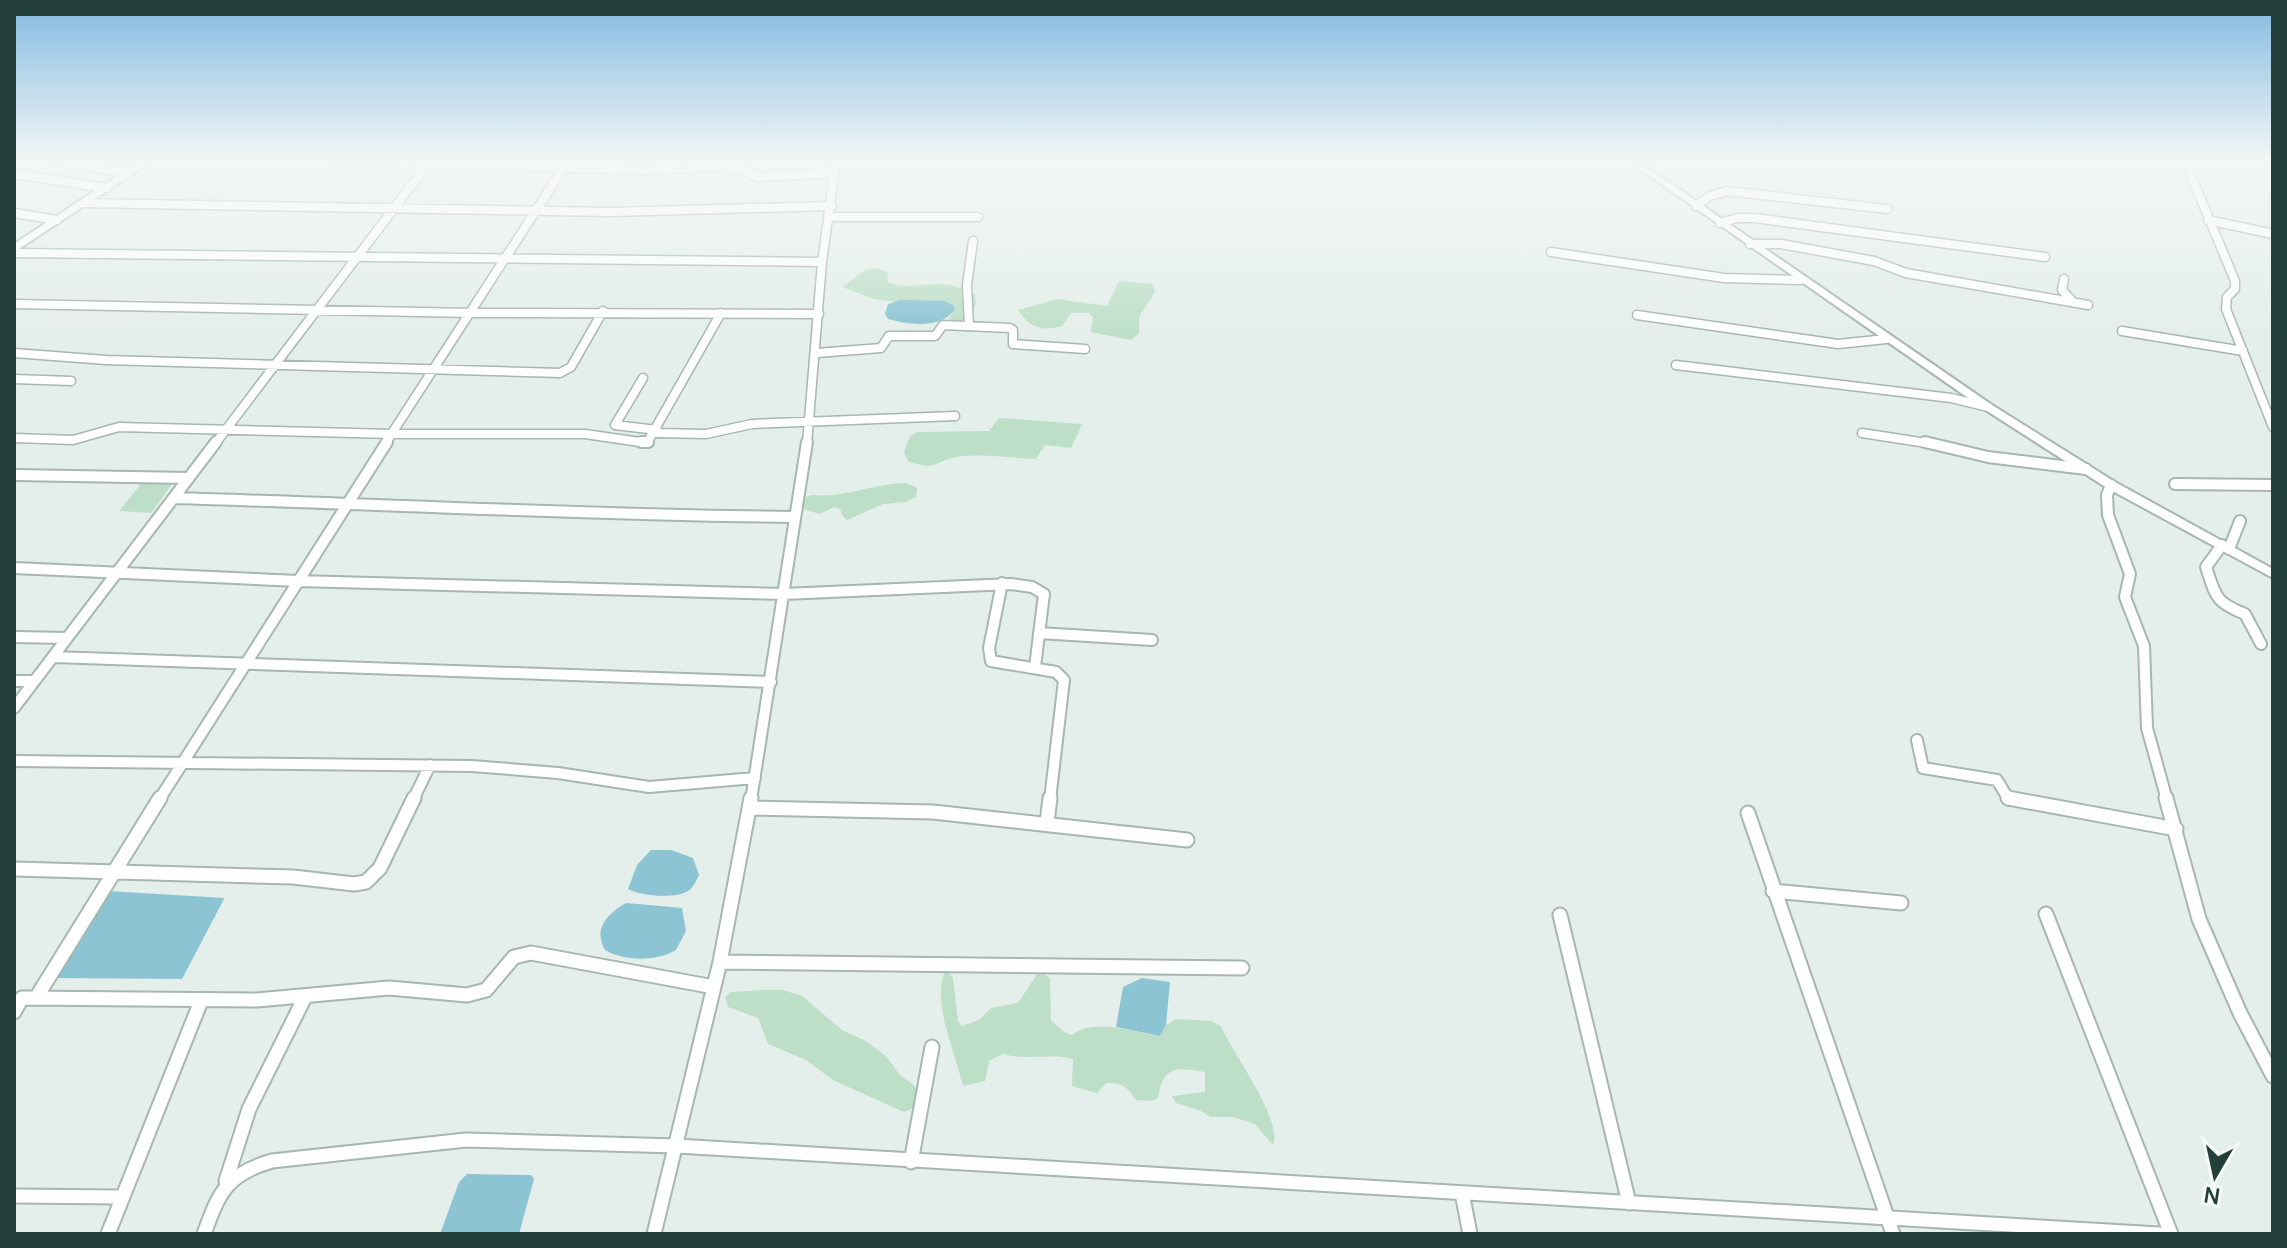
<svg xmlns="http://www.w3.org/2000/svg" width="2287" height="1248" font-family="Manrope,sans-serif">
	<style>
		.green { fill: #bddfc7 }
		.water { fill: #8cc4d3 }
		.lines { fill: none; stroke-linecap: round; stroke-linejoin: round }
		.minor-far2-casing { stroke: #a6b6b1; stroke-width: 11 }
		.minor-far1-casing { stroke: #a6b6b1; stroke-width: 14 }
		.minor-casing { stroke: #a6b6b1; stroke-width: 17 }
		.tertiary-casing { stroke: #a6b6b1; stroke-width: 4 }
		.secondary-casing { stroke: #a2b9b2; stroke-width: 4 }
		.minor-far2 { stroke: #fff; stroke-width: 8 }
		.minor-far1 { stroke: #fff; stroke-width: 10 }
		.minor { stroke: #fff; stroke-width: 13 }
		.tertiary { fill: #fff; fill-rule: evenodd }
		.secondary { fill: #fff; fill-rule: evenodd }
	</style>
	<rect width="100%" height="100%" fill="#e4eeea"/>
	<!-- green -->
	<path class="green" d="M 877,268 L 887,272 L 888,282 C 914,294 940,273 975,295 L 976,304 L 967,323 L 948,319 L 955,309 L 874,299 L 842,287 L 865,270 Z
		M 1119,281 L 1153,284 L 1155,292 L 1139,317 L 1139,333 L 1131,340 L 1091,332 L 1093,318 L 1089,313 L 1071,313 L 1062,326 C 1041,332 1029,327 1018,310 L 1057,299 L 1107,306 Z
		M 999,418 L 1082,424 L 1071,448 L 1045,445 L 1036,459 C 1011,458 981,453 957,457 C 932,461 939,472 908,461 L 904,452 L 910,436 L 917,432 L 989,431 Z
		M 142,483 L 172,484 L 151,513 L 119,511 Z
		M 906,483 L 917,488 L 916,497 L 906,502 L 883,504 L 847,520 L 841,514 L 841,509 L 834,507 L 820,514 L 803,509 L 806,497 L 812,495 C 845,498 873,484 906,483 Z
		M 946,969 L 953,978 L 958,1021 L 962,1026 L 979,1020 L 991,1008 L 1018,1003 L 1039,971 L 1050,978 L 1051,1020 L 1064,1032 L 1072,1035 C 1095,1017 1133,1033 1160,1036 L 1166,1025 L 1176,1019 L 1211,1021 L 1221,1026 C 1233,1054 1283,1120 1273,1145 L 1255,1124 L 1233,1117 L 1210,1117 L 1201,1111 L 1176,1103 L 1172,1096 L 1205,1092 L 1205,1072 C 1177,1067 1163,1065 1158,1098 L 1152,1101 L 1136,1100 C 1127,1087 1123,1082 1106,1083 L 1097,1093 L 1072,1086 L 1073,1059 C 1050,1053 1026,1061 1003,1054 L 989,1061 L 985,1081 L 963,1086 C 956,1054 930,999 946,969 Z
		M 762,990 L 783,990 L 802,996 L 842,1030 L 864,1040 L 886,1056 L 899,1074 L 915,1086 L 917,1095 L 914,1108 L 904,1112 L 833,1080 L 806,1060 L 768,1044 L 758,1018 L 728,1007 L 725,997 L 731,992 Z"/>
	<!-- water -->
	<path class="water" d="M 900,300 L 945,301 L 953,305 L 955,309 C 942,329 909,325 888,319 L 885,314 L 888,304 Z
		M 651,850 L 671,850 L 693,858 L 699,875 C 696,881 693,888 688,891 C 675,899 640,896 628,889 L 637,865 Z
		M 109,891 L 224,898 L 224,899 L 182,979 L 54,978 Z
		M 626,903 L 682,908 L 686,931 L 676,950 C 657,962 623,961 605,950 C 593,929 607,914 626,903 Z
		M 1142,978 L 1170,982 L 1166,1025 L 1160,1036 L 1116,1027 L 1123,987 Z
		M 467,1174 L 531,1175 L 534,1179 L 519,1234 L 440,1234 L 459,1182 Z"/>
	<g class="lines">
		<defs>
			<path id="minor-far2" d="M 51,161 L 129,173
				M 333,161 L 646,170 L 729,166 L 758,177 L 835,173
				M 2185,161 L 2235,281 L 2235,289 L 2227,297 L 2226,309 L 2273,427
				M 14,174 L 107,188
				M 83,203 L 611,212 L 832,206
				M 1696,206 L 1710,196 L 1727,191 L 1887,209
				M 14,213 L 57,220
				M 830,217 L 978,217
				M 2208,220 L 2273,234
				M 1720,223 L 1737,218 L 1755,218 L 2045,257
				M 1750,244 L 1781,244 L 1874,261 L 1906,273 L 2088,305
				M 1551,252 L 1724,278 L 1801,280
				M 14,253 L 822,262
				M 2064,279 L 2062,290 L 2073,302
				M 14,304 L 472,313 L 819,314
				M 1637,315 L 1838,344 L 1886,339
				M 969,326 L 967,285 L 973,241
				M 2122,331 L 2243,351
				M 14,353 L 106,360 L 560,373 L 571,367 L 603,311
				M 817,353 L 881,348 L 889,336 L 935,336 L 943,325 L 1010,328 L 1013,330 L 1013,344 L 1085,349
				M 1676,365 L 1951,398 L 1988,407
				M 643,378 L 615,425 L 657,430
				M 14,379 L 71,381
				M 656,433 L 706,434 L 752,424 L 955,416
				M 1862,433 L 1933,444
				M 14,438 L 73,440 L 119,427 L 393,434 L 585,434 L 647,443 L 721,313
				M 215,444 L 430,161
				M 385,444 L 568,161
				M 807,444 L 822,262 L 836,161"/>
			<path id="minor-far1" d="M 641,442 L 648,442
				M 1925,442 L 1988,457 L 2086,469
				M 14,475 L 189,478
				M 2175,484 L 2273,485
				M 2111,485 L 2107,495 L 2108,515 L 2130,574 L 2125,597 L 2144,646 L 2147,728 L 2167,800
				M 174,498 C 381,504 588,515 795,517
				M 2222,545 L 2206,567 C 2216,597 2215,602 2245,614 L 2261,644
				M 2229,549 L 2240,521
				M 14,568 L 298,581 L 784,594 L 1011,584 L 1032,587 L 1044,594 L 1035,667
				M 1002,583 L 989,648 L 991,661 L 1056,672 L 1064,680 L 1050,800
				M 1039,633 L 1152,640
				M 14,637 L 67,638
				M 53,657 L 771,682
				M 14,681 L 34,681
				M 14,708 L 216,442
				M 1917,740 L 1923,768 L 1997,780 L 2009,800
				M 14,761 L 472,766 L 558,773 L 649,787 L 755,778
				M 159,800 L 387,442
				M 413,800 L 430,765
				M 751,800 L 807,442"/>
			<path id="minor" d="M 2008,798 L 2176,829
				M 2166,798 L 2199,919 L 2240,1013 L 2273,1076
				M 749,808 L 933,812 L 1187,840
				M 1748,813 L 1893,1234
				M 1047,823 L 1050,798
				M 14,869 L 293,877 L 354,884 L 366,882 L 380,868 L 414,798
				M 1773,891 L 1901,903
				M 2046,914 L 2171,1234
				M 1560,915 L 1629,1203
				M 720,962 L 1242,968
				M 36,998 L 160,798
				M 36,998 L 22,998 L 257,1000 L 389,988 L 467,995 L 486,990 L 514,957 L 531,953 L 714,987
				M 14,1012 L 22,998
				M 911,1162 L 932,1047
				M 226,1181 L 249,1109 L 305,997
				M 1462,1193 L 1470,1234
				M 14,1196 L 120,1197
				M 108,1234 L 201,1001
				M 204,1234 C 219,1192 227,1174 272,1161 L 466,1140 L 677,1146 L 2159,1234
				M 654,1234 L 720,962 L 751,798"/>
			<path id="tertiary" d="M 1628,161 L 1638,161 L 1992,405 L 2115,482 L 2273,569 L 2273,578 L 2107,488 L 1984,409 Z"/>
			<path id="secondary" d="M 140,161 L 152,161 L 14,252 L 14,244 Z"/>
		</defs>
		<!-- minor-far2 casing -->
		<use href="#minor-far2" class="minor-far2-casing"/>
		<!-- minor-far1 casing -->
		<use href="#minor-far1" class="minor-far1-casing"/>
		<!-- minor casing -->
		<use href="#minor" class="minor-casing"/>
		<!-- tertiary casing -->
		<use href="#tertiary" class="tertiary-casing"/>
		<!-- secondary casing -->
		<use href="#secondary" class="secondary-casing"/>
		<!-- minor-far2 -->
		<use href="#minor-far2" class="minor-far2"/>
		<!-- minor-far1 -->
		<use href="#minor-far1" class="minor-far1"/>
		<!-- minor -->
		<use href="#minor" class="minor"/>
		<!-- tertiary -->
		<use href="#tertiary" class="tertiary"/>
		<!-- secondary -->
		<use href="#secondary" class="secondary"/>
	</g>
	<!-- sky -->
	<linearGradient id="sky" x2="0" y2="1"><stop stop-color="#83bae0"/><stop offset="0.48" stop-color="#f3f7f6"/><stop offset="1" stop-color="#f3f7f6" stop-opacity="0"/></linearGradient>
	<rect width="2287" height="336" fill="url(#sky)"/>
	<!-- border -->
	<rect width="2287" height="1248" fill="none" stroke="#233f39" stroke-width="32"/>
	<!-- north arrow -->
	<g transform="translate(2215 1176) rotate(189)" stroke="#f5faf7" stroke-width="6" paint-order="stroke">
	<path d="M0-6L14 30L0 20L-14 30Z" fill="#233f39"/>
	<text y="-12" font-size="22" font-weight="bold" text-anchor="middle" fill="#233f39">N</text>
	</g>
</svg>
